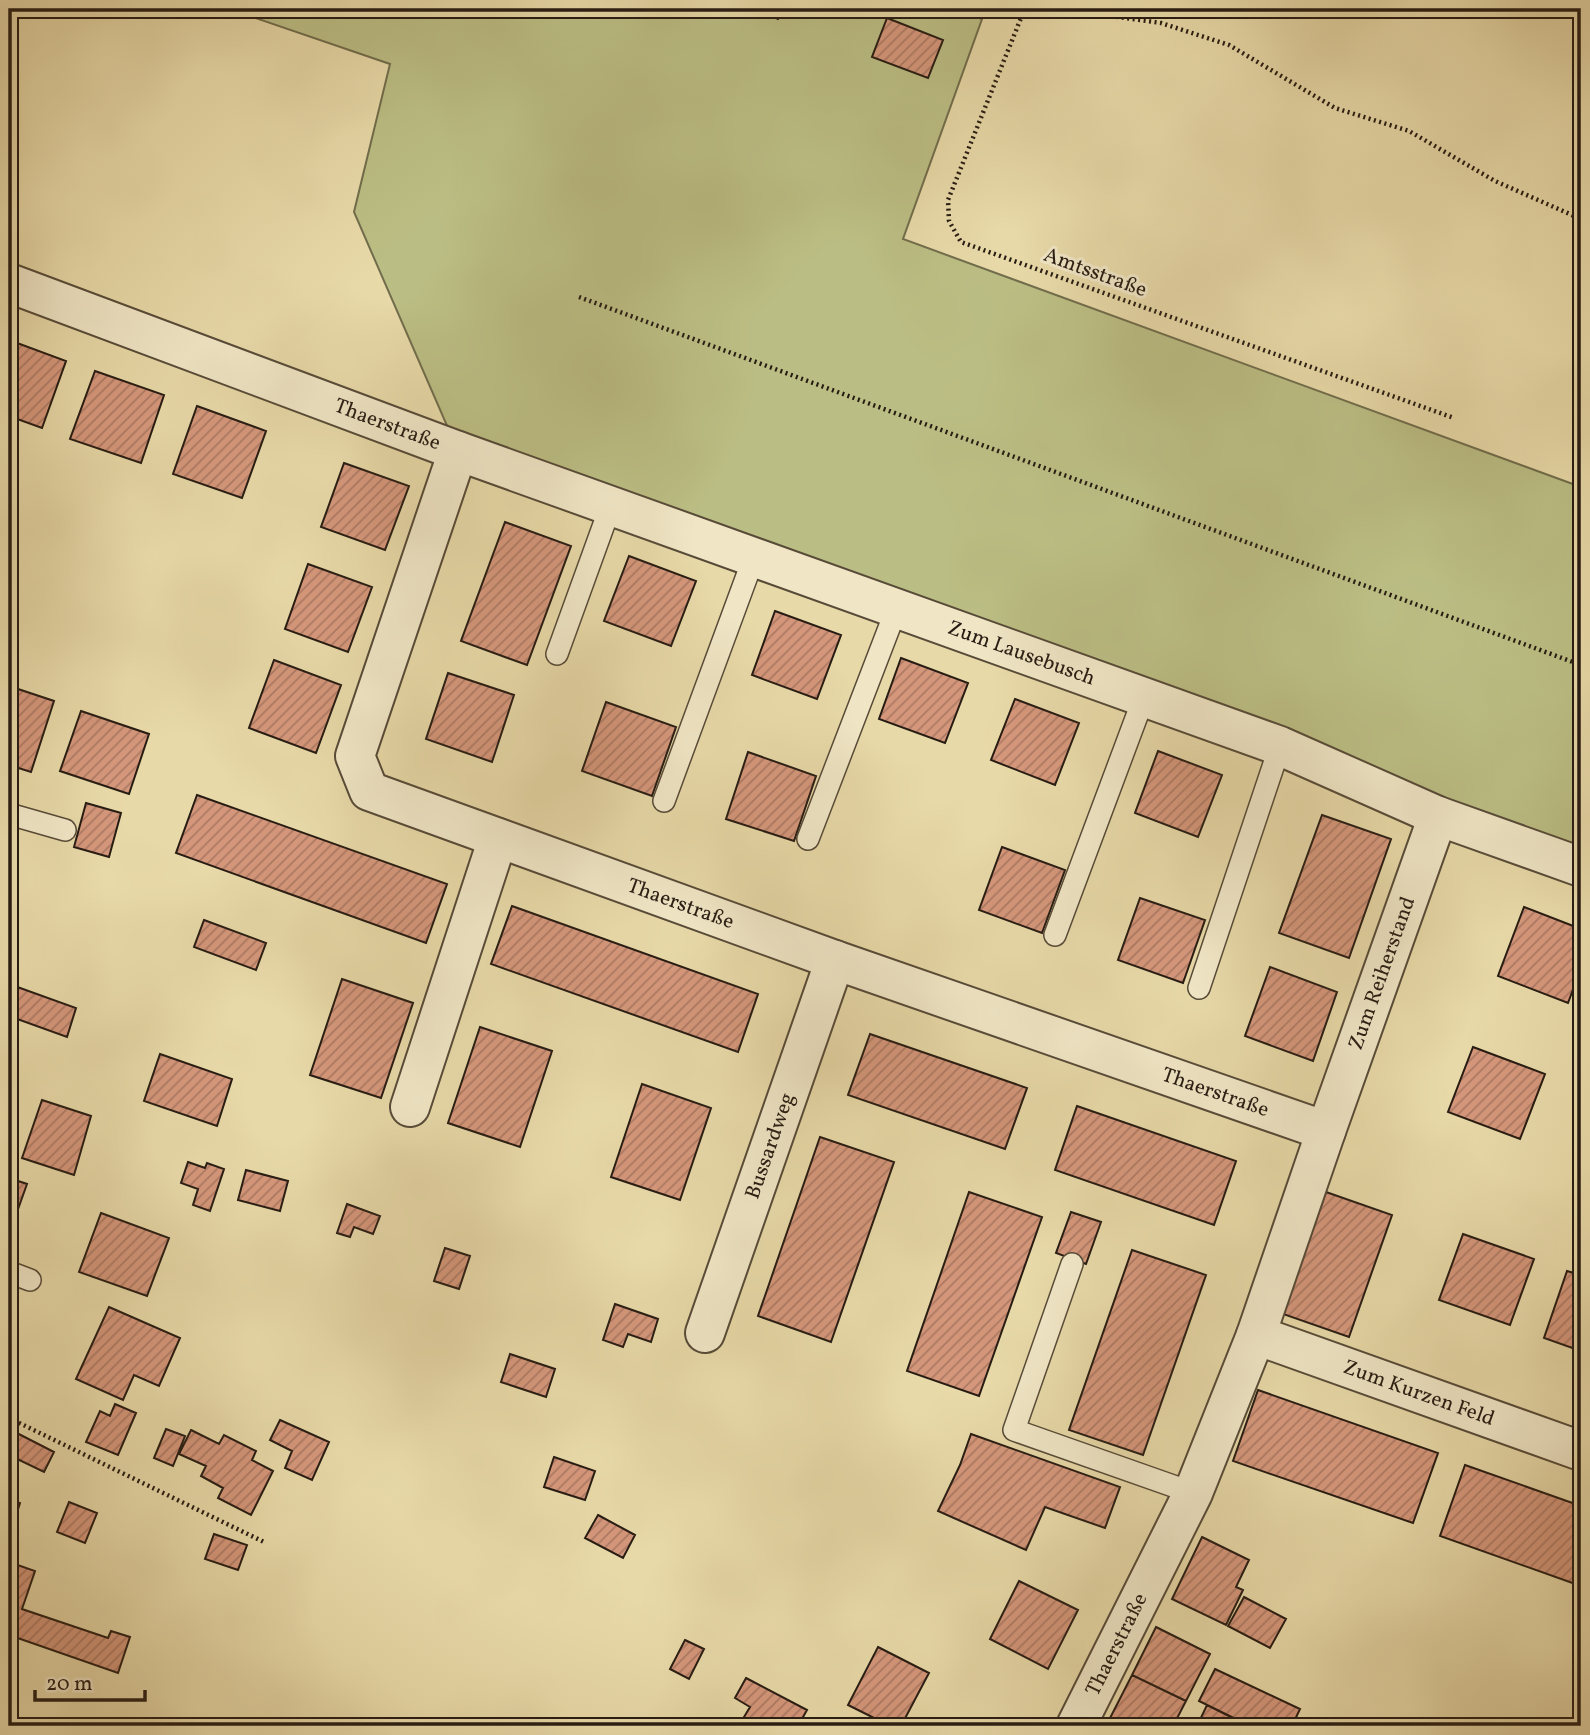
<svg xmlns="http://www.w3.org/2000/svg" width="1590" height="1735" font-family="Vollkorn,serif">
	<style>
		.green { fill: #bbbe84; stroke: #716d4c; stroke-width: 2 }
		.building { fill: url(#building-hatch); stroke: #271c13; stroke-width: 2 }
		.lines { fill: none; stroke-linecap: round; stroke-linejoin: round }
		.lane-casing { stroke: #574b38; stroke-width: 24 }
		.street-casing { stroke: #574b38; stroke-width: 42 }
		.path { stroke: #271c13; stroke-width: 4.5; stroke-dasharray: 2 3.5; stroke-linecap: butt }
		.lane { stroke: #f0e6c6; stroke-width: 21 }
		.street { stroke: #f0e6c6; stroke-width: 38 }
		.labels { text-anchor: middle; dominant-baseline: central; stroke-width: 6; stroke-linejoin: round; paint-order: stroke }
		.street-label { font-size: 21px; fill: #271c13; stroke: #f0e6c6 }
	</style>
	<defs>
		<pattern id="building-hatch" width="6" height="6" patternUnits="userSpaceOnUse" patternTransform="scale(1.75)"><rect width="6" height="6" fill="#d5977b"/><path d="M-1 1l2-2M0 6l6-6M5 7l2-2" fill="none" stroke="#ad7a64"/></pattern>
	</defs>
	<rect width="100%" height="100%" fill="#e8d9a8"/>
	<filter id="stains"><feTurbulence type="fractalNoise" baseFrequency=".00286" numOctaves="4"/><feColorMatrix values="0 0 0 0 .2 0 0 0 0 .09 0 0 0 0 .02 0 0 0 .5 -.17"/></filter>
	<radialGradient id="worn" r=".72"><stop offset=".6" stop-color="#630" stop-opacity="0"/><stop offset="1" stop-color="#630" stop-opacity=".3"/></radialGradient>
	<!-- green -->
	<path class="green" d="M 229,9 L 955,9 L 982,19 L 903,239 L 1581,487 L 1581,867 L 458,451 L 354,212 L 390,64 Z"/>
	<!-- building -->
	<path class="building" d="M 753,9 L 782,9 L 778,19 Z
		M 887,18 L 943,40 L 928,78 L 872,57 Z
		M 9,340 L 66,361 L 42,428 L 9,416 Z
		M 95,371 L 164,395 L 141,463 L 70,439 Z
		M 197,406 L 266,431 L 242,498 L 173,474 Z
		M 344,463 L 409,486 L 385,550 L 321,527 Z
		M 505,522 L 571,546 L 527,665 L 461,641 Z
		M 629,556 L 696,581 L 671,646 L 604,621 Z
		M 308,564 L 372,587 L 348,652 L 285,629 Z
		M 775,611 L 841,635 L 817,699 L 752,675 Z
		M 901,658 L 968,683 L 945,743 L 879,719 Z
		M 274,660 L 341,685 L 316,753 L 249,728 Z
		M 448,673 L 514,695 L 492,762 L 426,739 Z
		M 9,686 L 54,701 L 31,772 L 9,765 Z
		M 1015,699 L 1079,723 L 1055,785 L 991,760 Z
		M 606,702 L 676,727 L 652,796 L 582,771 Z
		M 81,711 L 149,734 L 129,794 L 60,771 Z
		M 1158,751 L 1222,775 L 1198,837 L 1135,813 Z
		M 748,752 L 816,776 L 794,841 L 726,819 Z
		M 197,795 L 447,884 L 426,943 L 176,853 Z
		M 86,803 L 121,813 L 109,857 L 74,847 Z
		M 1322,815 L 1391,839 L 1349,958 L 1279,933 Z
		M 1002,847 L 1065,870 L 1042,933 L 979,910 Z
		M 1140,898 L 1205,920 L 1183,983 L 1118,960 Z
		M 512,906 L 758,994 L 738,1052 L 491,964 Z
		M 1524,907 L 1581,929 L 1581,968 L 1568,1003 L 1498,976 Z
		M 204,920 L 266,943 L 256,970 L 194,947 Z
		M 1270,967 L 1337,992 L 1313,1061 L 1245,1036 Z
		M 342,979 L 413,1003 L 381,1098 L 310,1075 Z
		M 9,984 L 76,1008 L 67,1037 L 9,1016 Z
		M 480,1027 L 552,1051 L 520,1147 L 448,1123 Z
		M 870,1034 L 1027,1088 L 1005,1149 L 848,1095 Z
		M 1473,1047 L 1545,1074 L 1520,1139 L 1448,1112 Z
		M 160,1054 L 232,1079 L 217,1126 L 144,1101 Z
		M 642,1084 L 711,1108 L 680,1200 L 611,1177 Z
		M 42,1100 L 91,1116 L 74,1175 L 22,1158 Z
		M 1077,1106 L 1236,1161 L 1214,1225 L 1055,1170 Z
		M 820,1137 L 894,1162 L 831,1342 L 758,1316 Z
		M 188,1162 L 205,1168 L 207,1163 L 224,1169 L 210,1211 L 193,1205 L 198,1189 L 181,1183 Z
		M 246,1170 L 288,1181 L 280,1211 L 238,1200 Z
		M 9,1178 L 27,1184 L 17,1212 L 9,1209 Z
		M 969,1192 L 1042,1217 L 979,1396 L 907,1371 Z
		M 1326,1192 L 1392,1215 L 1349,1337 L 1283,1314 Z
		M 347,1204 L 380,1216 L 373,1234 L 354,1227 L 350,1237 L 337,1233 Z
		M 1071,1212 L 1101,1222 L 1086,1264 L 1056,1253 Z
		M 101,1213 L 169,1238 L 147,1296 L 79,1272 Z
		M 1463,1234 L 1534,1259 L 1510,1325 L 1439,1300 Z
		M 445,1248 L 470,1256 L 459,1289 L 434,1281 Z
		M 1132,1250 L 1206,1275 L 1143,1455 L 1069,1430 Z
		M 1567,1271 L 1581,1275 L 1581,1351 L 1544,1338 Z
		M 615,1304 L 658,1319 L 651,1342 L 628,1334 L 623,1347 L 603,1340 Z
		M 109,1307 L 180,1338 L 159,1386 L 134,1375 L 123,1400 L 76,1379 Z
		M 510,1354 L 555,1369 L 546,1397 L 501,1382 Z
		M 1258,1390 L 1438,1453 L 1413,1523 L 1233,1461 Z
		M 115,1404 L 136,1413 L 118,1455 L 86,1442 L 100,1411 L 110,1416 Z
		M 280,1420 L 329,1442 L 312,1480 L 285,1468 L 292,1451 L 270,1440 Z
		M 9,1429 L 54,1452 L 44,1472 L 9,1455 Z
		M 166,1429 L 185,1436 L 173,1466 L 154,1458 Z
		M 191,1430 L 219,1444 L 224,1435 L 256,1451 L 252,1460 L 273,1471 L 251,1515 L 218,1498 L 223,1488 L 201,1476 L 206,1466 L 179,1454 Z
		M 971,1434 L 1120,1487 L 1105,1528 L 1045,1507 L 1026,1550 L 938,1511 L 960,1465 Z
		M 554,1457 L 595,1471 L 585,1500 L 544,1487 Z
		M 1465,1465 L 1581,1506 L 1581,1586 L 1440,1536 Z
		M 9,1499 L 20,1503 L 9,1537 Z
		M 69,1502 L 97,1513 L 85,1543 L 57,1532 Z
		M 598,1515 L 635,1535 L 623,1558 L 585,1538 Z
		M 214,1534 L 247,1545 L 238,1570 L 205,1559 Z
		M 1202,1537 L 1249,1560 L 1236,1587 L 1243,1590 L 1226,1625 L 1172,1599 Z
		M 9,1562 L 35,1571 L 22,1609 L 108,1638 L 111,1631 L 130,1637 L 118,1673 L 9,1635 Z
		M 1019,1581 L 1078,1610 L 1048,1669 L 990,1639 Z
		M 1244,1597 L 1286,1619 L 1270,1648 L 1228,1626 Z
		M 1156,1627 L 1210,1654 L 1186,1701 L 1132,1675 Z
		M 685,1640 L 704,1649 L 689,1679 L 670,1669 Z
		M 878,1647 L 929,1673 L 901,1726 L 890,1726 L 848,1705 Z
		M 1215,1669 L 1300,1709 L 1292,1726 L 1250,1726 L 1199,1701 Z
		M 1132,1675 L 1186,1701 L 1173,1726 L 1117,1726 L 1108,1722 Z
		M 746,1678 L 807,1710 L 798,1726 L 749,1726 L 741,1722 L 750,1707 L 735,1698 Z
		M 1207,1705 L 1249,1726 L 1197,1726 Z"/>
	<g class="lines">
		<defs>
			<path id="lane" d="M 557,654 L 611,505
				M 664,801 L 754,557
				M 9,814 L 65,830
				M 808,839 L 896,610
				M 1055,935 L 1144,697
				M 1199,988 L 1280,746
				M 1072,1264 L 1014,1430 L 1193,1493
				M 9,1272 L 30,1280"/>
			<g id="street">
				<path id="s1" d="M 9,283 L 458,451 L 1280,746 L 1438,816 L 1581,867"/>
				<path id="s2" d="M 458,451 L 355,756 L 369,791 L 835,960 L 1326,1131"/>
				<path d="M 410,1107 L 498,838"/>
				<path id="s3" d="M 705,1333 L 835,960"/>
				<path id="s4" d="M 1256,1335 L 1581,1451"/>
				<path id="s5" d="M 1076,1726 L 1193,1493 L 1256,1335 L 1326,1131 L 1438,816"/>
			</g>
		</defs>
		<!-- lane casing -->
		<use href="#lane" class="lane-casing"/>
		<!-- street casing -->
		<use href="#street" class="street-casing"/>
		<!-- path -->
		<path class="path" d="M 1021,9 L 1023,13 L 948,200 L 949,221 L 961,242 L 1454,418
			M 1023,13 L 1111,16 L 1161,23 L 1229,45 L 1335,108 L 1409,131 L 1495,181 L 1581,219
			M 579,297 L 1581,665
			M 9,1418 L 264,1542"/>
		<!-- lane -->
		<use href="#lane" class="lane"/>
		<!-- street -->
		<use href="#street" class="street"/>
	</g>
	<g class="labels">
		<!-- street labels -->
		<g class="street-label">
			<text transform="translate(1095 273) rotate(20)">Amtsstraße</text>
			<text stroke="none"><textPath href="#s1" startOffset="404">Thaerstraße</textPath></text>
			<text stroke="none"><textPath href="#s1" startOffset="1078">Zum Lausebusch</textPath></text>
			<text stroke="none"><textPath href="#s2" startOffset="691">Thaerstraße</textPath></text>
			<text stroke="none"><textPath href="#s5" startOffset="814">Zum Reiherstand</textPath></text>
			<text stroke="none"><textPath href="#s2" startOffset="1258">Thaerstraße</textPath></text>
			<text stroke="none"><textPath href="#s3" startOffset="198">Bussardweg</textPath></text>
			<text stroke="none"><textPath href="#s4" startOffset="173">Zum Kurzen Feld</textPath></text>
			<text stroke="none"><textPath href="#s5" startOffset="91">Thaerstraße</textPath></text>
		</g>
	</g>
	<!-- margin -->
	<rect width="1590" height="1735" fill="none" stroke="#e8d9a8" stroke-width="35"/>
	<rect x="10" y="10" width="1569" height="1714" fill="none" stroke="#271c13" stroke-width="3.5"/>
	<rect x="18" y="18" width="1555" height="1700" fill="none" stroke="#271c13" stroke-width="2"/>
	<!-- scale -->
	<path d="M35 1690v10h110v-10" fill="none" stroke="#271c13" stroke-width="3.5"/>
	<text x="46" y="1690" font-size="21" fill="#271c13" stroke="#f0e6c6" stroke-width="5" paint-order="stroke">20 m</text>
	<rect width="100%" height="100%" filter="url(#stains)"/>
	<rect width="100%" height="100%" fill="url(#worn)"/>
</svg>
